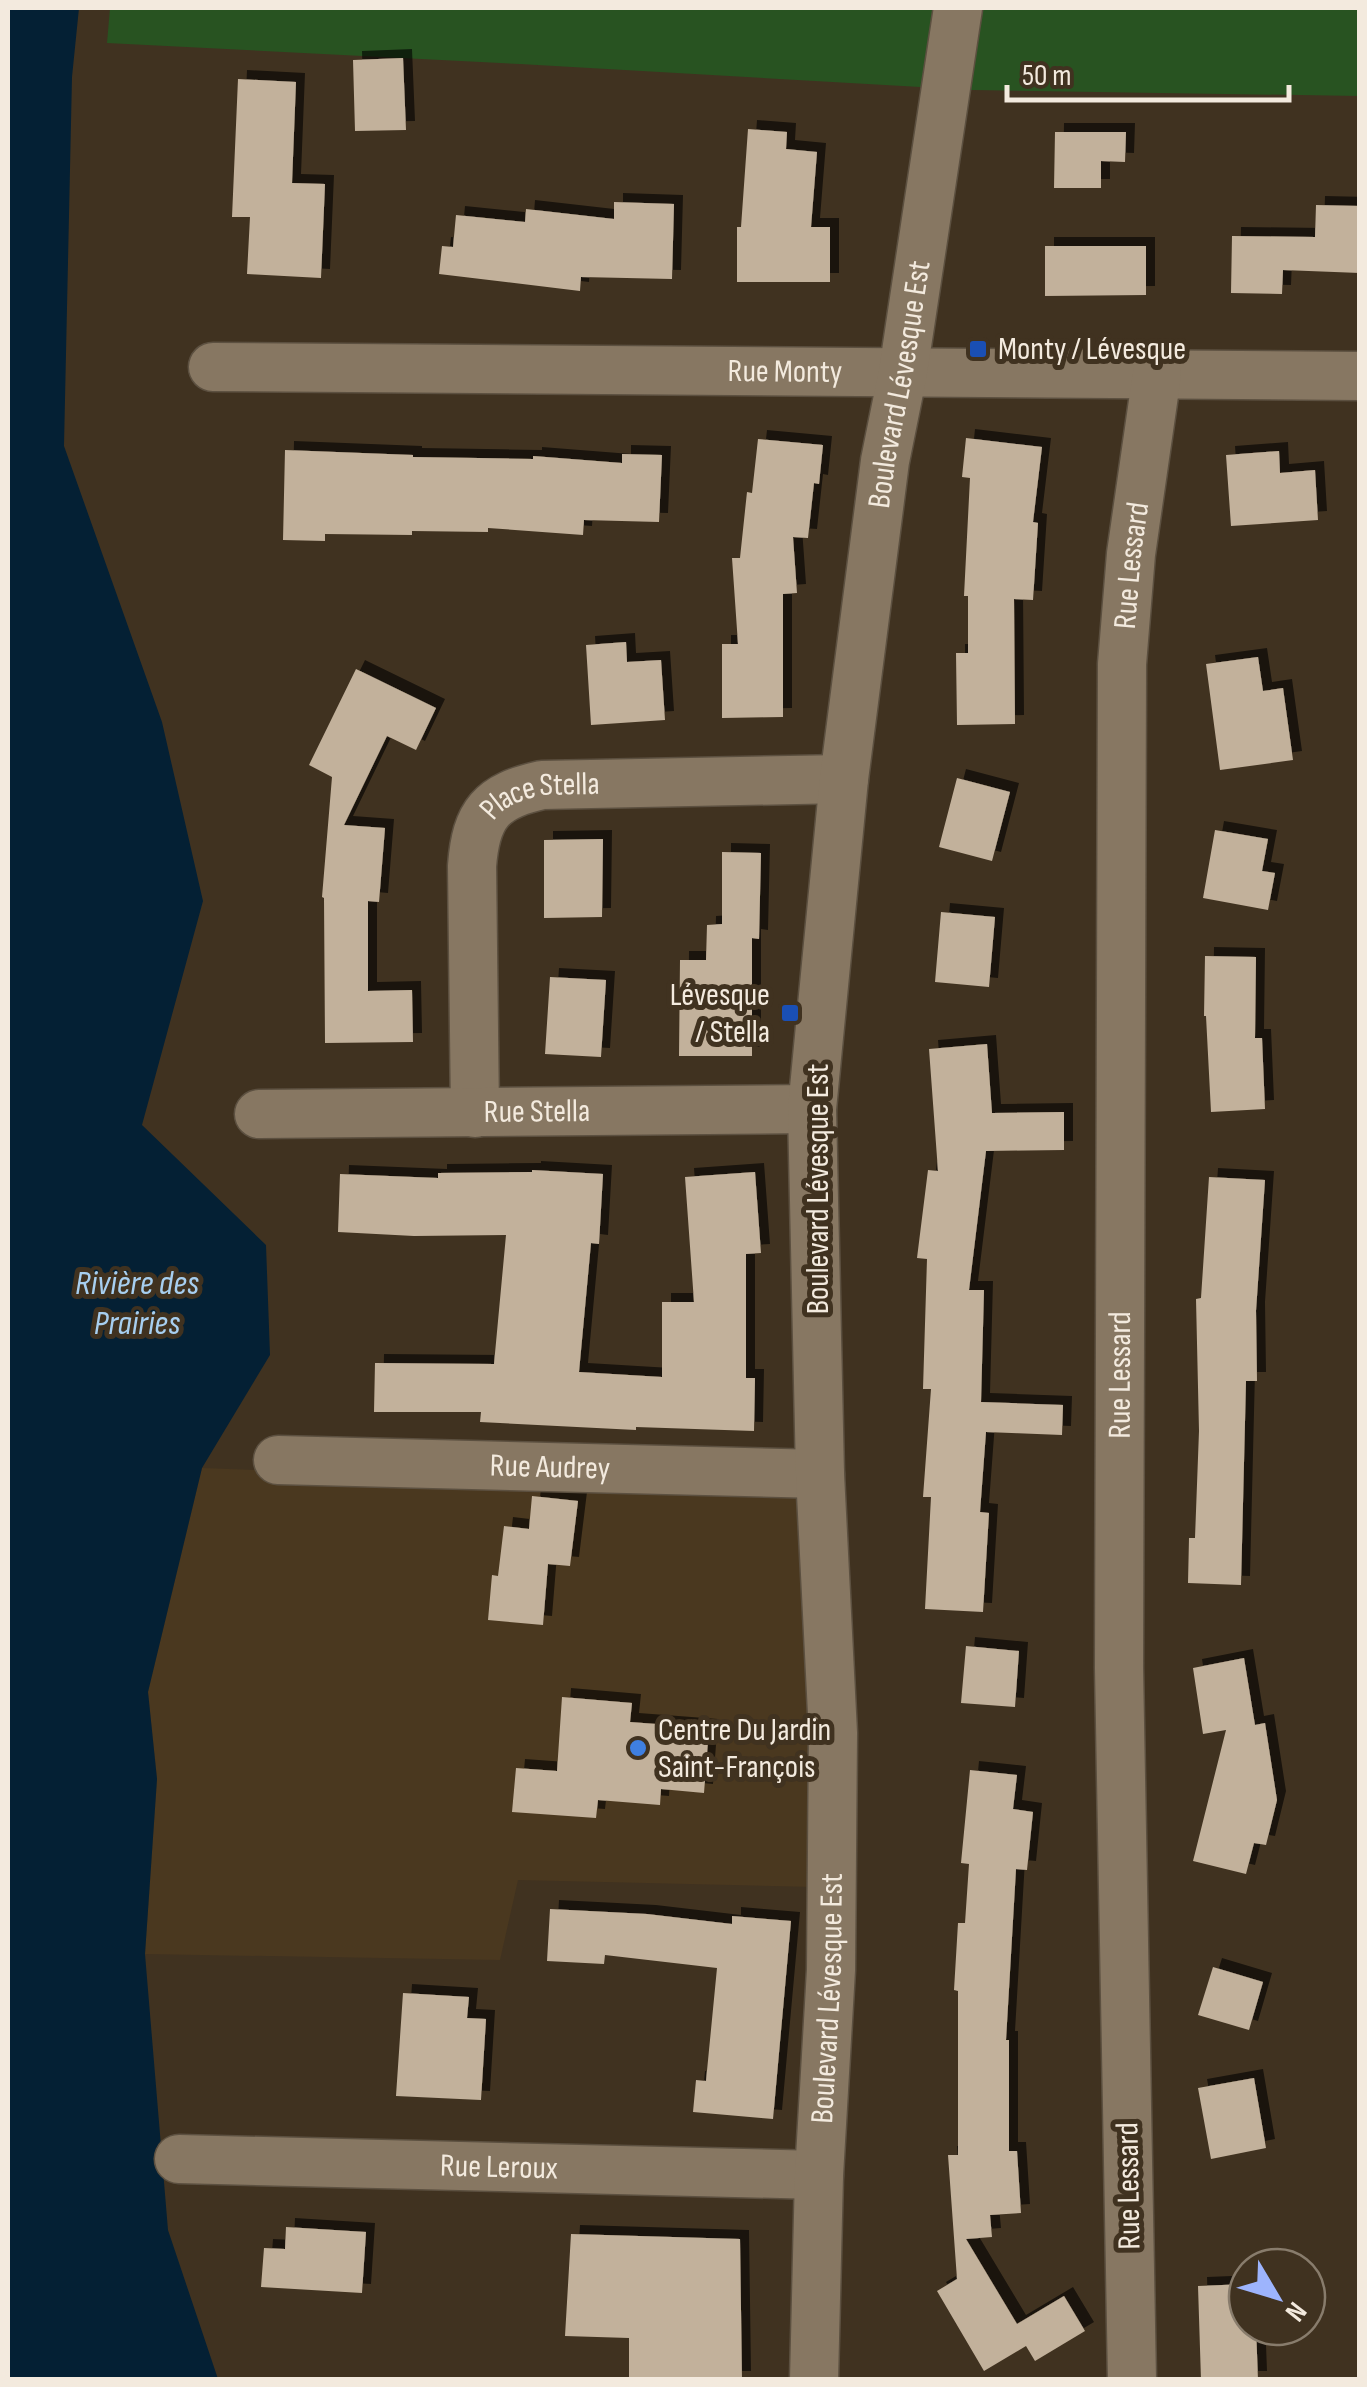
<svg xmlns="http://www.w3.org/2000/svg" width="1367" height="2387" font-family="'Sofia Sans Condensed',sans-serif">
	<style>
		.built { fill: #4a381f }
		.green { fill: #285321 }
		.water { fill: #042034 }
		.building { fill: #c2b19b; filter: url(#shadow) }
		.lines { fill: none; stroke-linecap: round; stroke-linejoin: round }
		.minor-casing { stroke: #5c5040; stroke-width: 51 }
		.minor { stroke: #877762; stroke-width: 48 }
		.transit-dot { fill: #1a4fb4; stroke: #403220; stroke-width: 4 }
		.shop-dot { fill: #3f7fe0; stroke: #403220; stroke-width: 4 }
		.labels { text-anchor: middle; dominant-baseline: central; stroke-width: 10; stroke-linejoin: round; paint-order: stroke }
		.poi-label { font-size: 32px; fill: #f3eade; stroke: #403220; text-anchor: start }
		.street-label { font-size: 32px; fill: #f3eade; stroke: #403220 }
		.water-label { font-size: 35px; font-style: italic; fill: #a7cff0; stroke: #403220 }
	</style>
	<defs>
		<filter id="shadow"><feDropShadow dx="9" dy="-9" stdDeviation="0" flood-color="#0009"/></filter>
	</defs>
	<rect width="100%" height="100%" fill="#403220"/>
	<!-- built -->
	<path class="built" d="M 202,1468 L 805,1490 L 815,1887 L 518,1880 L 500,1960 L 145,1954 L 157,1779 L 148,1692 Z"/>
	<!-- green -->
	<path class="green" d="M 110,8 L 1359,8 L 1360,96 L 973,90 L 520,64 L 107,43 Z"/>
	<!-- water -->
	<path class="water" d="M 8,8 L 79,8 L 72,77 L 64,446 L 162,722 L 203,901 L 142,1125 L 266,1245 L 270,1355 L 202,1468 L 148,1692 L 157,1779 L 145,1954 L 168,2230 L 218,2379 L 8,2380 Z"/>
	<!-- building -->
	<path class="building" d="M 403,58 L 406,130 L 355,131 L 353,60 Z
		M 238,79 L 296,82 L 292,183 L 325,184 L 321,278 L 247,274 L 250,217 L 232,217 Z
		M 748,129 L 787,132 L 786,149 L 817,152 L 811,227 L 830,227 L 830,282 L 737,282 L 737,227 L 741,227 Z
		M 1055,132 L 1126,132 L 1125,162 L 1101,161 L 1101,188 L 1054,188 Z
		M 614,202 L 674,204 L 672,279 L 581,277 L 580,291 L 439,274 L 442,246 L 453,247 L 456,215 L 525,222 L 526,209 L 614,219 Z
		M 1316,205 L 1360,206 L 1360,273 L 1283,270 L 1282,294 L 1231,293 L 1232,236 L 1315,237 Z
		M 1045,246 L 1146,246 L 1146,295 L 1045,296 Z
		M 966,438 L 1042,447 L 1033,522 L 1038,523 L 1033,600 L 1014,599 L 1015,724 L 957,725 L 956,653 L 968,653 L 968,596 L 964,596 L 970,478 L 962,477 Z
		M 758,439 L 823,445 L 819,484 L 814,483 L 808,538 L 793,537 L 797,593 L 783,594 L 783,717 L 722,718 L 722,644 L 738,644 L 732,558 L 740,558 L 747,492 L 752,493 Z
		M 285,450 L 413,455 L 413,457 L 533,459 L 533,456 L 622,463 L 622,454 L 662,455 L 659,522 L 584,520 L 583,535 L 488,528 L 488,532 L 412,531 L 412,535 L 325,534 L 325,541 L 283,540 Z
		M 1279,451 L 1280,473 L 1315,470 L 1318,520 L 1231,526 L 1226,455 Z
		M 626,642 L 627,662 L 661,660 L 665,720 L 591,725 L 586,645 Z
		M 1258,657 L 1263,691 L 1283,688 L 1293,760 L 1220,770 L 1206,664 Z
		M 356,669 L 436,708 L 416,750 L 387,736 L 344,825 L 385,828 L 379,902 L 368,901 L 368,991 L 412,990 L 413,1042 L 325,1043 L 324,898 L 322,897 L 332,777 L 309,765 Z
		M 957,778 L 1010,792 L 992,861 L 939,847 Z
		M 1215,830 L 1268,839 L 1262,871 L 1275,873 L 1268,910 L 1203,898 Z
		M 603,839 L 602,917 L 544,918 L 544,840 Z
		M 722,852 L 761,853 L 759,939 L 752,938 L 752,1056 L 679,1056 L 680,960 L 706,960 L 707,925 L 722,924 Z
		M 941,912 L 995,917 L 989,987 L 935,982 Z
		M 1205,956 L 1256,957 L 1255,1038 L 1262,1038 L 1265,1109 L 1211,1112 L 1206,1016 L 1204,1016 Z
		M 550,977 L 606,980 L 601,1057 L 545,1054 Z
		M 987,1044 L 992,1113 L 1064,1112 L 1064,1150 L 986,1151 L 969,1290 L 984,1290 L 981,1402 L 1063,1405 L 1062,1435 L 986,1432 L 980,1512 L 989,1513 L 983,1612 L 925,1609 L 931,1497 L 923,1497 L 931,1389 L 923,1389 L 927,1259 L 917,1258 L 928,1170 L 938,1171 L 929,1049 Z
		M 532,1170 L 603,1174 L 599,1244 L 591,1243 L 579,1372 L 662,1377 L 662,1302 L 694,1302 L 685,1177 L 755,1172 L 761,1253 L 746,1254 L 746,1378 L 755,1378 L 754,1431 L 636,1427 L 636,1430 L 480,1422 L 481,1412 L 374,1412 L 375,1363 L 494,1364 L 506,1235 L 414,1236 L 338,1232 L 340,1174 L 438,1178 L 438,1173 L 532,1172 Z
		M 1209,1177 L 1265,1180 L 1256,1311 L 1257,1381 L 1246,1381 L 1241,1585 L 1188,1583 L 1189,1538 L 1195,1538 L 1199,1431 L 1196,1299 L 1201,1298 Z
		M 532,1496 L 578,1501 L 570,1566 L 548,1564 L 543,1625 L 488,1620 L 492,1575 L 498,1576 L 504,1526 L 529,1529 Z
		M 966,1646 L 1019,1651 L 1015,1707 L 961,1703 Z
		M 1244,1658 L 1255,1725 L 1265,1723 L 1277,1800 L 1266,1845 L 1254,1843 L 1246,1874 L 1193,1861 L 1226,1730 L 1203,1734 L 1193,1668 Z
		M 562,1697 L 632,1703 L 630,1722 L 709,1728 L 704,1793 L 661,1789 L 660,1805 L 598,1800 L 596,1818 L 512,1812 L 516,1768 L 557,1771 Z
		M 970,1770 L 1017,1775 L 1013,1809 L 1033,1812 L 1027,1870 L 1016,1869 L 1006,2040 L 1009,2040 L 1009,2151 L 1017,2151 L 1021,2213 L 990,2215 L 992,2237 L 966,2239 L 1017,2324 L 1064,2296 L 1085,2331 L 1035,2361 L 1026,2346 L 984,2371 L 937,2291 L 957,2279 L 948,2155 L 958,2155 L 958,1991 L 954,1990 L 958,1923 L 965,1923 L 969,1864 L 961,1863 Z
		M 550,1909 L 647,1914 L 732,1924 L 732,1916 L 791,1921 L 773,2119 L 693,2112 L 696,2080 L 706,2081 L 717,1968 L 605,1955 L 604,1964 L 547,1961 Z
		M 1213,1967 L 1263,1982 L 1249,2030 L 1198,2015 Z
		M 403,1993 L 469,1997 L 467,2018 L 486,2019 L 481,2100 L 396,2096 Z
		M 1254,2078 L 1266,2148 L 1211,2159 L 1198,2088 Z
		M 286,2227 L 366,2232 L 362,2293 L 261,2287 L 264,2248 L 285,2249 Z
		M 571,2234 L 740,2239 L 742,2380 L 629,2380 L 629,2338 L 565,2336 Z
		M 1247,2284 L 1247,2327 L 1256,2327 L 1258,2380 L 1201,2380 L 1198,2286 Z"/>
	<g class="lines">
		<defs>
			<g id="minor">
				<path id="s1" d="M 213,367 L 1360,376"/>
				<path id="s2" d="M 475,1113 L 472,866 C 476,814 491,796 542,785 L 844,779"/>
				<path id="s3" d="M 259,1114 L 812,1109"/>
				<path id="s4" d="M 278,1460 L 820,1474"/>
				<path id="s5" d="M 179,2159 L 819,2175"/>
				<path id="s6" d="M 814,2380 L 819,2175 L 831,1970 L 833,1733 L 820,1474 L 812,1109 L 844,779 L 885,461 L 903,372 L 958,8"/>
				<path id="s7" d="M 1132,2380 L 1119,1668 L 1122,664 L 1131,554 L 1157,374"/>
			</g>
		</defs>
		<!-- minor casing -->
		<use href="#minor" class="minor-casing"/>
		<!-- minor -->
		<use href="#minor" class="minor"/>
	</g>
	<!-- markers -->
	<g class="transit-dot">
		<rect x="968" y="339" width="20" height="20" rx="5"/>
		<rect x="780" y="1003" width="20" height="20" rx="5"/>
	</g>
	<circle class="shop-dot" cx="638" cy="1748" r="10"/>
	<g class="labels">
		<!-- poi labels -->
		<g class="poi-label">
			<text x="998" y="349">Monty / Lévesque</text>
			<text x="770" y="995" text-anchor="end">Lévesque<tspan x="770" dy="37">/ Stella</tspan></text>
			<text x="658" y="1730">Centre Du Jardin<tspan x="658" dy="37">Saint-François</tspan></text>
		</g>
		<!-- street labels -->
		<g class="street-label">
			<text stroke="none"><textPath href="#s1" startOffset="572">Rue Monty</textPath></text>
			<text stroke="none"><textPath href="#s6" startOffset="2002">Boulevard Lévesque Est</textPath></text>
			<text stroke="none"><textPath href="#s7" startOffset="1815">Rue Lessard</textPath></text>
			<text stroke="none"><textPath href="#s2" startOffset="362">Place Stella</textPath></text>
			<text stroke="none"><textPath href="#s3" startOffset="278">Rue Stella</textPath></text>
			<text transform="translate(818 1189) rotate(-90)">Boulevard Lévesque Est</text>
			<text stroke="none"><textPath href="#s7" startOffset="1005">Rue Lessard</textPath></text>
			<text stroke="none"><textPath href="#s4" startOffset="272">Rue Audrey</textPath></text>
			<text stroke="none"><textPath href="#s6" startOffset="382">Boulevard Lévesque Est</textPath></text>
			<text stroke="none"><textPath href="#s5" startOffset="320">Rue Leroux</textPath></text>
			<text transform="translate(1129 2186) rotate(-91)">Rue Lessard</text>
		</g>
		<!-- water labels -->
		<g class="water-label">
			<text x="137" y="1283">Rivière des<tspan x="137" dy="40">Prairies</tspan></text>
		</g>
	</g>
	<!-- border -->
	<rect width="1367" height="2387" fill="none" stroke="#f3eade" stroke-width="20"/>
	<!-- north arrow -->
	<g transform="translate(1277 2297) rotate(128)"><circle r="48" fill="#403220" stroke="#887c6c" stroke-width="2.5"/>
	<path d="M0-8L18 38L0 25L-18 38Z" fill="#9db4fd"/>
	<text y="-15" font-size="28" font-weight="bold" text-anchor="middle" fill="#f3eade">N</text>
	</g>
	<!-- scale -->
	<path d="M1007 85v15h282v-15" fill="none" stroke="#f3eade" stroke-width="5"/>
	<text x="1022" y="85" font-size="30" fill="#f3eade" stroke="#403220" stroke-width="8" paint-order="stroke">50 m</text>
</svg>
